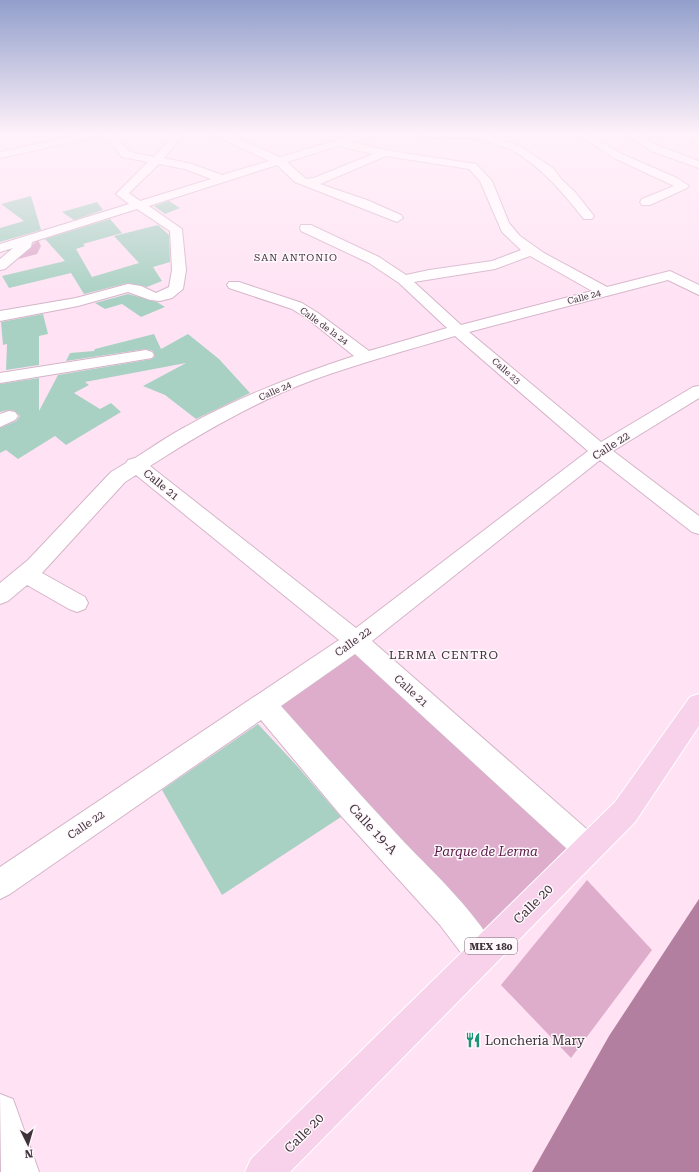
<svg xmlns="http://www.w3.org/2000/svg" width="699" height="1172" font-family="'Roboto Serif',serif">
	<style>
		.green { fill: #deadcc }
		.water { fill: #b27fa0 }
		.building { fill: #a9d1c3 }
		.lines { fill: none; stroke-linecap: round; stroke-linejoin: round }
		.minor-casing { stroke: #d5b4c9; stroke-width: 2 }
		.major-casing { stroke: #fff; stroke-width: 2 }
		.minor { fill: #fff; fill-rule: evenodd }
		.major { fill: #f8d1eb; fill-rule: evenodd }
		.labels { text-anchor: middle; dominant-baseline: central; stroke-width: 3; stroke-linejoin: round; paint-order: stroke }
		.far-street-label { font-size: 9px; fill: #3f323a; stroke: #fef7fb }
		.far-neighbourhood-label { font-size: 10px; letter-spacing: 1px; fill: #3f323a; stroke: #fef7fb }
		.shield { fill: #fef7fb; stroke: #786d74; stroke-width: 1 }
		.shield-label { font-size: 10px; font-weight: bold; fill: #3f323a }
		.street-label { font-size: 11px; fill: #3f323a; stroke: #fef7fb }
		.neighbourhood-label { font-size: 12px; letter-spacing: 1px; fill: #3f323a; stroke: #fef7fb }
		.near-street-label { font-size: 13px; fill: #3f323a; stroke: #fef7fb }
		.near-park-label { font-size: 13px; font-style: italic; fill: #571a46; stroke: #fef7fb }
		.near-poi-label { font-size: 13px; fill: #3f323a; stroke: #fef7fb; text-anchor: start }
	</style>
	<rect width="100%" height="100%" fill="#ffe3f4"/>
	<!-- green -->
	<path class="green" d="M 38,240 L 41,246 L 37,254 L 15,260 Z
		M 356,641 L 588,849 L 482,955 L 263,704 Z
		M 587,880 L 652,950 L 571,1058 L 501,985 Z"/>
	<!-- water -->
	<path class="water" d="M 699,899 L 699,1172 L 532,1172 L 609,1036 Z"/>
	<!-- building -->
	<path class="building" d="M 31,196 L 41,230 L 0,242 L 0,228 L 24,221 L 1,204 Z
		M 169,201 L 180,208 L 165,214 L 154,206 Z
		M 97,202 L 103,210 L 74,220 L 62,212 Z
		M 110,219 L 122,233 L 83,244 L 85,246 L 76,249 L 92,277 L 139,263 L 114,236 L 158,225 L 169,235 L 170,262 L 153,267 L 162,281 L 147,287 L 128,283 L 84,294 L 71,273 L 9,288 L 2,276 L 65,261 L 45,239 Z
		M 128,294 L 157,302 L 165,307 L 141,317 L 122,304 L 105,309 L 95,303 Z
		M 43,314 L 48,334 L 39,336 L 39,365 L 6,370 L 7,344 L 3,345 L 1,322 Z
		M 154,334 L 161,349 L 188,334 L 219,359 L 250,393 L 196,419 L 165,395 L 143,386 L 186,363 L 85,382 L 89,385 L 74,393 L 100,409 L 111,403 L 121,412 L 66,445 L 55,436 L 18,459 L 6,450 L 0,453 L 0,428 L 16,421 L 20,416 L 15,411 L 9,410 L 0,412 L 0,384 L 39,378 L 39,411 L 58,375 L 152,359 L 155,356 L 153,351 L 146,349 L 66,361 L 70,353 L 94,351 L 95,349 Z
		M 258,724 L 298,767 L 341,817 L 222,895 L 162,790 Z"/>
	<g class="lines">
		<defs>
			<path id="minor" d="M 83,134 L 101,134 L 96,137 L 0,158 L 0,152 Z
				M 103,134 L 113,134 L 130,152 L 154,157 L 174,134 L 184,134 L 164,158 L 192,164 L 222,175 L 269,161 L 216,136 L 215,134 L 228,134 L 280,157 L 357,134 L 372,134 L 371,136 L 351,142 L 385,150 L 476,164 L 492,181 L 509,223 L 520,236 L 544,253 L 607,287 L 670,271 L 699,285 L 699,295 L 668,280 L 469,332 L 601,442 L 693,387 L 699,386 L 699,398 L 613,451 L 699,516 L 699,534 L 692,532 L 600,460 L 372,641 L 598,839 L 602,849 L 598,859 L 588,863 L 578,859 L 355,654 L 281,706 C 322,752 363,798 405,843 C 434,873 482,918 498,955 L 493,966 L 482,971 L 471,966 L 440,925 L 343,818 L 261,720 L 10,894 L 0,899 L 0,867 L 339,640 L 136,475 L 125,482 L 42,573 L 85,597 L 88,603 L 85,609 L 77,612 L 69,609 L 27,585 L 8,601 L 0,604 L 0,583 L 28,560 L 111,472 L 126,463 L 128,460 L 135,458 C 151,448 168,436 185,427 C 238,397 296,375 354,356 L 308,319 L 292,309 L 229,288 L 227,285 L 229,282 L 239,282 L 302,303 L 318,313 L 369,351 L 447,328 L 399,283 L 369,263 L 301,231 L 300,228 L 301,225 L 311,225 L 379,257 L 406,275 L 429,270 L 492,261 L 521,250 L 502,232 L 480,181 L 469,169 L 386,156 L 320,184 L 367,200 L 401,215 L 403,218 L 397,222 L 295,182 L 277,165 L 149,206 L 182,229 L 186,270 L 183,289 L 172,298 L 160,301 L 150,300 L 128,292 L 78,306 L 0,321 L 0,311 L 76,298 L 128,284 L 141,286 L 156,293 L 169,287 L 172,270 L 170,231 L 137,209 L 32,242 L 31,247 L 5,269 L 0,270 L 0,259 L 13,248 L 0,252 L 0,244 L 129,204 L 116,194 L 148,162 L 122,157 ZM 338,146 L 373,154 L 314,178 L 306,179 L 287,162 ZM 159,164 L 185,169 L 211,179 L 140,201 L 129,193 ZM 530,256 L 592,291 L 461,325 L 414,282 L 495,269 ZM 455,336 L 588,451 L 356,628 L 150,466 C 201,433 256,401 313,380 C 360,363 408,350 455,336 Z
				M 421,134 L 482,134 L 520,146 L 554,169 L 561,179 L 575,192 L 594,216 L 592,219 L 584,219 C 563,193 542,167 513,151 C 503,145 489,143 478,139 C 465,135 429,143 421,134 Z
				M 577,134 L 588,134 L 622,154 L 677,178 L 689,186 L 687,188 L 650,205 L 642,205 L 640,202 L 642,199 L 674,186 L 614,158 Z
				M 626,134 L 637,134 L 659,146 L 699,161 L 699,168 L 651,151 Z
				M 699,137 L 699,144 L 693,143 L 692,141 Z
				M 146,350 L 152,352 L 154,355 L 152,358 L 0,383 L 0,373 Z
				M 9,411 L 15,412 L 18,416 L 15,420 L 0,427 L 0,414 Z
				M 0,1094 L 13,1099 L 39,1172 L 1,1172 Z"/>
			<path id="major" d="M 699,694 L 699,726 L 635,822 L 290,1172 L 245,1172 L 251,1159 L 615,802 L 690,697 Z"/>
		</defs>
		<!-- minor casing -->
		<use href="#minor" class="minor-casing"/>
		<!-- major casing -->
		<use href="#major" class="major-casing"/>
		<!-- minor -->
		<use href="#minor" class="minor"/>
		<!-- major -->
		<use href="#major" class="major"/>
	</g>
	<!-- sky -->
	<linearGradient id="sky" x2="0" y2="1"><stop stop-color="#929fcb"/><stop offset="0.45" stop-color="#fff2fa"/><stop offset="1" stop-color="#fff2fa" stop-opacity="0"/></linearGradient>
	<rect width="699" height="298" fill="url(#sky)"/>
	<!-- icons -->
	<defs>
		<symbol id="restaurant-bare" viewBox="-9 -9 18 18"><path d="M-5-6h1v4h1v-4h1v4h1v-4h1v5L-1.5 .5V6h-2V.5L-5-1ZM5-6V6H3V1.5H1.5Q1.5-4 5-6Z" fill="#1c9277" stroke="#fef7fb" stroke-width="2.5" paint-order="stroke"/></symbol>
	</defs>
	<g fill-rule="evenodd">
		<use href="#restaurant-bare" x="462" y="1029" width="22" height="22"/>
	</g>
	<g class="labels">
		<!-- far-street labels -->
		<g class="far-street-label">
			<text transform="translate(584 297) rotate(-15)">Calle 24</text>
			<text transform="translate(324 326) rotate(36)">Calle de la 24</text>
			<text transform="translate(506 371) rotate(41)">Calle 23</text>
			<text transform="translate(275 391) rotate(-24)">Calle 24</text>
		</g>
		<!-- far-neighbourhood labels -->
		<g class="far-neighbourhood-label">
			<text x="296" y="257">SAN ANTONIO</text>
		</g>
		<!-- shield labels -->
		<rect class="shield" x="465" y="938" width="52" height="16" rx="3"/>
		<g class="shield-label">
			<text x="491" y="946">MEX 180</text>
		</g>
		<!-- street labels -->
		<g class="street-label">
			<text transform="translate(611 446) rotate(-33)">Calle 22</text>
			<text transform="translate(161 485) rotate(39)">Calle 21</text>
			<text transform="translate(353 642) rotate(-36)">Calle 22</text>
			<text transform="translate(411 691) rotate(42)">Calle 21</text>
			<text transform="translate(86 825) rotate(-34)">Calle 22</text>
		</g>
		<!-- neighbourhood labels -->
		<g class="neighbourhood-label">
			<text x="444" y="655">LERMA CENTRO</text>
		</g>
		<!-- near-street labels -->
		<g class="near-street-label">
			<text transform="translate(373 829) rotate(47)">Calle 19-A</text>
			<text transform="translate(533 904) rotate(-45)">Calle 20</text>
			<text transform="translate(304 1133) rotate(-45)">Calle 20</text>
		</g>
		<!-- near-park labels -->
		<g class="near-park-label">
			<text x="486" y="851">Parque de Lerma</text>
		</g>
		<!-- near-poi labels -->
		<g class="near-poi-label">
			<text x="485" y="1040">Loncheria Mary</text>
		</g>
	</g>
	<!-- north arrow -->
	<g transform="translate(28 1144) rotate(175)" stroke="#fef7fb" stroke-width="3" paint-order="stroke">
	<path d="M0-3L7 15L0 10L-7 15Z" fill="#3f323a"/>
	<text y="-6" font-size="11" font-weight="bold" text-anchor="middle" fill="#3f323a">N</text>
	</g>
</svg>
